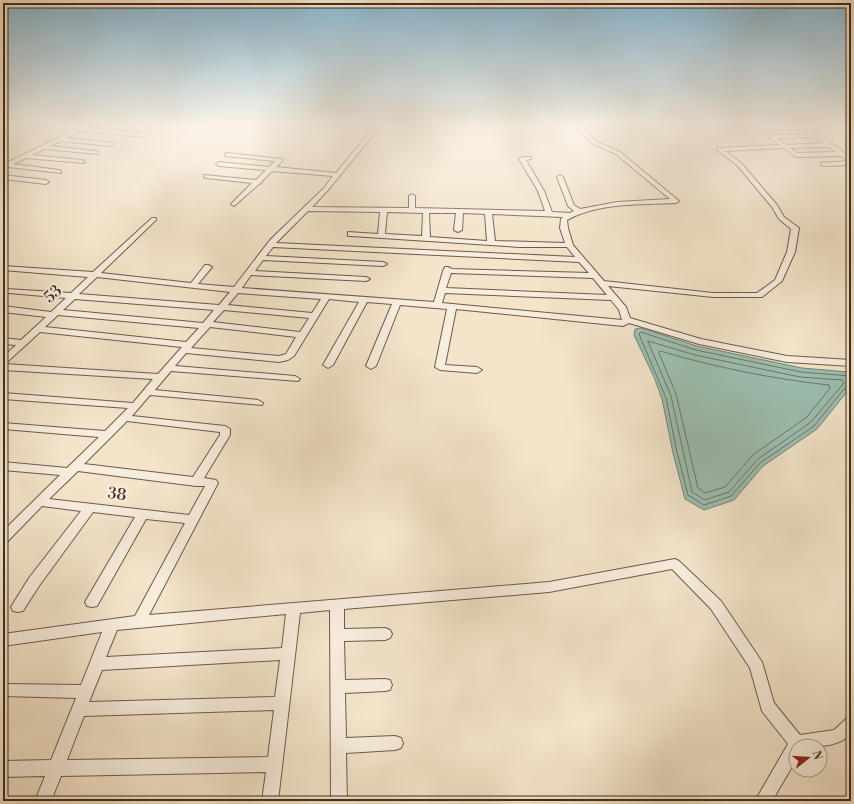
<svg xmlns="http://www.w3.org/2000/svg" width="854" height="804" font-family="'Libre Bodoni',serif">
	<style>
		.water { fill: #9cbfb1; stroke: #788477 }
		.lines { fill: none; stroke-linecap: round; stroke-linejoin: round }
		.shore { stroke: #6e7669; stroke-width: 1 }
		.minor-casing { stroke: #6e5a4b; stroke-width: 2 }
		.minor { fill: #f7eddd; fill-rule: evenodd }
		.labels { text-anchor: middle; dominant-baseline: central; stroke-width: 4; stroke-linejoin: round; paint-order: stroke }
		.street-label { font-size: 16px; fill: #412c21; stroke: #f7eddd }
	</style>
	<rect width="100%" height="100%" fill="#f3e4ca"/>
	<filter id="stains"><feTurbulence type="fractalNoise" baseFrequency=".005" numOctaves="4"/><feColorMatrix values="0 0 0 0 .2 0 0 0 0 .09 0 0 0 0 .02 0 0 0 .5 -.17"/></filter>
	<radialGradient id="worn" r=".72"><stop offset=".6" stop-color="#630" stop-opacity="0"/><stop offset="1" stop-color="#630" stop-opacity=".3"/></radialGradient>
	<!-- water -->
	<path class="water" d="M 641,328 L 697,346 L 802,368 L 848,372 L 851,373 L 851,390 L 846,393 L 817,429 L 763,466 L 734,500 L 704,510 L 685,499 L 673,453 L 662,399 L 654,377 L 634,335 L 635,329 Z"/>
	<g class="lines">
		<!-- shore -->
		<path class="shore" d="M 648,341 L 695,355 L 800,377 L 842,380 L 844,383 L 811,422 L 758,459 L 729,492 L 705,500 L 692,492 L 671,396 Z
			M 660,351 C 715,367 772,379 829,385 L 830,388 L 807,417 L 754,454 L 725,487 L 705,493 L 698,488 L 676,394 L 659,353 Z
			M 851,376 L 801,372 L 696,350 L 641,332 L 639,334 L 666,398 L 677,452 L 688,495 L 704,505 L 731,496 L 760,463 L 814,426 L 843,390 L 851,387"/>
		<defs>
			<path id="minor" d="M 151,124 L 157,124 L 145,137 L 81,131 L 66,138 L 112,143 L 113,144 L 110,146 L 61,141 L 50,146 L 96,151 L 98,152 L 98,154 L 44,149 L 32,155 L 82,160 L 85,162 L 84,163 L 26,158 L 13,164 L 59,170 L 61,171 L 61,173 L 8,167 L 3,169 L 4,164 L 80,127 L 144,133 Z
				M 379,124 L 385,124 L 368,141 L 328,190 L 312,207 L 409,208 L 409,196 L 412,194 L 415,196 L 415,208 L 545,211 L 538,191 L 519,159 L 522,157 L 531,157 L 531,159 L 526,160 L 544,191 L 552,212 L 570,213 L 574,211 L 568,206 L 557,177 L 560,175 L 563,177 L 574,205 L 580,209 L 617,202 L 670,199 L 616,154 L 591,143 L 574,124 L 612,124 L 609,126 L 583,127 L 595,141 L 620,152 L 679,201 L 676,203 C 640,205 600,202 567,220 L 568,228 L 573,245 L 604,281 L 713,293 L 757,293 L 775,280 L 787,252 L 791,229 L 779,219 L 772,207 L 737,165 L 717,150 L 717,148 L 779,145 L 750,124 L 756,124 L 760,126 L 851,124 L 851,128 L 810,129 L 851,157 L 851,165 L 823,166 L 821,165 L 821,163 L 849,161 L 841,156 L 796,157 L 783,148 L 725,151 L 741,163 L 777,205 L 784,217 L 799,228 L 795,252 L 782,281 L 762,297 L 713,297 L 608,286 L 626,307 L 630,318 L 701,339 L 787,356 L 851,360 L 851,366 L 787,362 L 699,344 L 629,323 L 623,326 L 456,309 L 445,365 L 477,367 L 482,370 L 477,373 L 440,370 L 435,367 L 447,309 L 400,305 L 376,366 L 371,369 L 366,366 L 392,304 L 367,302 L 333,365 L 328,368 L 323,365 L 359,302 L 329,299 L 294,356 L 288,360 L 279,362 L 186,353 L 175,366 L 295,376 L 300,379 L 298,381 L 171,371 L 155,390 L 258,400 L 263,403 L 262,405 L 150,395 L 132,416 L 225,426 L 230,429 L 230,435 L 204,478 L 216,480 L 218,483 L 149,615 L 549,582 L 675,559 L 679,561 L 721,601 L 762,662 L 774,703 L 800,735 L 834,730 L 846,719 L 851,717 L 851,734 C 835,749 816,746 796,746 L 796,760 L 772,801 L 755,801 L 788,744 L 762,711 L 750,668 L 711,609 L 672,569 L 549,592 L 344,609 L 344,629 L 385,628 L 390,630 L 392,634 L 390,638 L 385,640 L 344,641 L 345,680 L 385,679 L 390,680 L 392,685 L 390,690 L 385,691 L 345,693 L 346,738 L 395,736 L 401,738 L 403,743 L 401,748 L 395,750 L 346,753 L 347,801 L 331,801 L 330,610 L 300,613 L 278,801 L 262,801 L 266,772 L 61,776 L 51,801 L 35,801 L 45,776 L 3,777 L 3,761 L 51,760 L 76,698 L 3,696 L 3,684 L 81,685 L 102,632 L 3,646 L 3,634 L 135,616 L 185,523 L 146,519 L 97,606 L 92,607 L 87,606 L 85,602 L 135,517 L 93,512 L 39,586 L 23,611 L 18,612 L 13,611 L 11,607 L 29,578 L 81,511 L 42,506 L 7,542 L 3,543 L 3,531 L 60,475 L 3,470 L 3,462 L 67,468 L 99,437 L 3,429 L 3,423 L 105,431 L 128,408 L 3,399 L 3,393 L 133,403 L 153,379 L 3,370 L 3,357 L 16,345 L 3,344 L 3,338 L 21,340 L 46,317 L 3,312 L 3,306 L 51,312 L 66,298 L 9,293 L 6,293 L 6,289 L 71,293 L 88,277 L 3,270 L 3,266 L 93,272 L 152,218 L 156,218 L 156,220 L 101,273 L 191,283 L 205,265 L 208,265 L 212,267 L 198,284 L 234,287 L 270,240 L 324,188 L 333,176 L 272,171 L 262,181 L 261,183 L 259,184 L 234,206 L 231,204 L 252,183 L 206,178 L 204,177 L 204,175 L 256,180 L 266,170 L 219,166 L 216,164 L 219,162 L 269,167 L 275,161 L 225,156 L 225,154 L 227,153 L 282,159 L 282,161 L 276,167 L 336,173 L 364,139 ZM 803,129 L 810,134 L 772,135 L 764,130 ZM 815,137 L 824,143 L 786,145 L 777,138 ZM 829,147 L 836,152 L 797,153 L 790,148 ZM 308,211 L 380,212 L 378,234 L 348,232 L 348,236 L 351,236 L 520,247 L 567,247 L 575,257 L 276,243 ZM 387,212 L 423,213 L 422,236 L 385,234 ZM 429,213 L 456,213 L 454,230 L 458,232 L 462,230 L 463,213 L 485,214 L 487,241 L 430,237 ZM 492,214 L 563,217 L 561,219 L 560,228 L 565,243 L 495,241 ZM 273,247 L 579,262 L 589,273 L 452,269 L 448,267 L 445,267 L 443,271 L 434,302 L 242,288 L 251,275 L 366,281 L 370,279 L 366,277 L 255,271 L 263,260 L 383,266 L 387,264 L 383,262 L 266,256 ZM 451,273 L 593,278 L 607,295 L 446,288 ZM 97,277 L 230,292 L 219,305 L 79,294 ZM 238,293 L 321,299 L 312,313 L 228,305 ZM 445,293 L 611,300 L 619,310 L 622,320 L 442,303 ZM 75,299 L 214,310 L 203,323 L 63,310 ZM 224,310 L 309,318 L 300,332 L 213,322 ZM 58,315 L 199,328 L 186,342 L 45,327 ZM 210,327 L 296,337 L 286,354 L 279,356 L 191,348 ZM 40,332 L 182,347 L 158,374 L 5,364 ZM 127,421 L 220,432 L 220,435 L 193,477 L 84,464 ZM 78,471 L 196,486 L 205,486 L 189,515 L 49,499 ZM 286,614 L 282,648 L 106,657 L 117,630 ZM 280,660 L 275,697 L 89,702 L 102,670 ZM 274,710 L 268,757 L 67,760 L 84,716 Z
				M 530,124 L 536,124 L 540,129 L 535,130 Z
				M 3,175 L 46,180 L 49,182 L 46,184 L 3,179 Z"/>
		</defs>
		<!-- minor casing -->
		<use href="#minor" class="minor-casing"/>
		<!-- minor -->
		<use href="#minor" class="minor"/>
	</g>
	<!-- sky -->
	<linearGradient id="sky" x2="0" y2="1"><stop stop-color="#89b8d2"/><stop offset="0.53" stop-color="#faf3e7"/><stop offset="1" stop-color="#faf3e7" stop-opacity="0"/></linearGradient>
	<rect width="854" height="236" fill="url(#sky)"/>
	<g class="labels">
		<!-- street labels -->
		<g class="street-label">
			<text transform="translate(53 294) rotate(-42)">53</text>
			<text transform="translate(117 494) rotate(7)">38</text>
		</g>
	</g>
	<!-- margin -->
	<rect width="854" height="804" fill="none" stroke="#f3e4ca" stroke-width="16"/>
	<rect x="4" y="4" width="846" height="796" fill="none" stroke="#412c21" stroke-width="2"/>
	<rect x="8" y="8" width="838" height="788" fill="none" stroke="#412c21"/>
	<!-- north arrow -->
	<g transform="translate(808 758) rotate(73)"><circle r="19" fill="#f7eddd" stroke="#aea092"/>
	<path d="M0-3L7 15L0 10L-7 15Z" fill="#8f2418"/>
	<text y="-6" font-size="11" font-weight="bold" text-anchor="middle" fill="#412c21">N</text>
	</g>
	<rect width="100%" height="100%" filter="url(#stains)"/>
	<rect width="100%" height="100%" fill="url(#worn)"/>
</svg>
